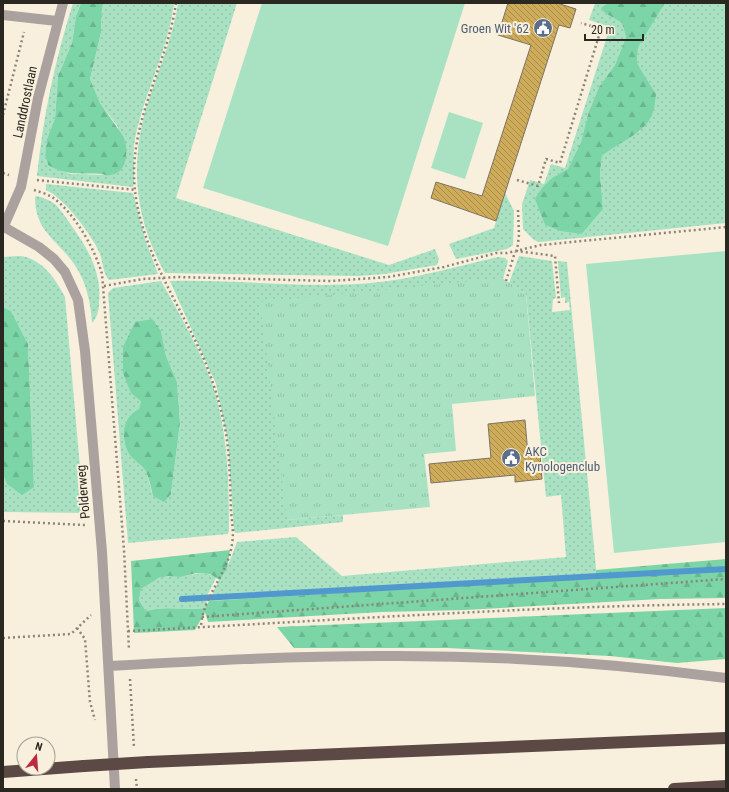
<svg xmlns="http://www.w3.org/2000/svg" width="729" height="792" font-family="'Roboto Condensed',sans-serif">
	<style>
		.grass { fill: url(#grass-dots); fill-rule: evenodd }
		.forest { fill: url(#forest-firs) }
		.park { fill: url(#park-tufts) }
		.garden { fill: #a8e2c3 }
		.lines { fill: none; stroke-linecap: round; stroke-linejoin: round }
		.stream { stroke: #5198cf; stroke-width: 6 }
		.building { fill: url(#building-back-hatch); stroke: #7b7363 }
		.path { stroke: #8a8578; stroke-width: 2.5; stroke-dasharray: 2 3; stroke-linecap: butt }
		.service { stroke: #aba19f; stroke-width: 10 }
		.minor { stroke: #aba19f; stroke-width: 10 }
		.tertiary { stroke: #aba19f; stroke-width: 10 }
		.motorway { stroke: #5c4945; stroke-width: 12 }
		.motorway-bridge { stroke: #5c4945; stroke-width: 12 }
		.labels { text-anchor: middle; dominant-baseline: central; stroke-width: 4; stroke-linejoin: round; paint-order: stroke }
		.service-label { font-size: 13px; fill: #4e5e75; stroke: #f8f0dd; text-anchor: end }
		.street-label { font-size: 13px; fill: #2b2821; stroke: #f8f0dd }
	</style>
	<defs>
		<pattern id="grass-dots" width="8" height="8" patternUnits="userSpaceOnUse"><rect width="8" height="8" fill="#a8e2c3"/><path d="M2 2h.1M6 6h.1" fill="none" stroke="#91c2a7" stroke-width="1.8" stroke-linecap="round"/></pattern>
		<pattern id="forest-firs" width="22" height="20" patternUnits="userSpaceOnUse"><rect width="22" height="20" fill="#7bd5a7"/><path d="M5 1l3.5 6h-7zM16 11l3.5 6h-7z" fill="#6ab78f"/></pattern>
		<pattern id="park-tufts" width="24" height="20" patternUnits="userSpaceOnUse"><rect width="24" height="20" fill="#a8e2c3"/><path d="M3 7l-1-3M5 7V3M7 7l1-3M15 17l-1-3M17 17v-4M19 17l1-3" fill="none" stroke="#91c2a7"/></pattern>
		<pattern id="building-back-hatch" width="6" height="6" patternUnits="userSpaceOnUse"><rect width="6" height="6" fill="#cfac5a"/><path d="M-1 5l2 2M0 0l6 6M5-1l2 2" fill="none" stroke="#a88c4a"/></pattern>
	</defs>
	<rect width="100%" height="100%" fill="#f8f0dd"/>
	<!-- grass -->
	<path class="grass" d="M 73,3 L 81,3 L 76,16 L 72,43 L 58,76 L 55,118 L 47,139 L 45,155 L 48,165 L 70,174 L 111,175 L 118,172 L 123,165 L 118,127 L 100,103 L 90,79 L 101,33 L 102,8 L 104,3 L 174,3 C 168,52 142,96 134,145 C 133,154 135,183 133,187 L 37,176 C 43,116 55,60 73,3 Z
		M 178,3 L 237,3 L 176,198 L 389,265 L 435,249 L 439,259 L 437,265 L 385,274 L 359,276 L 165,273 C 138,225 130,174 143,120 C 153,81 172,44 178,3 Z
		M 595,3 L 608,3 L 602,9 L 605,13 L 622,23 L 626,37 L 615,65 L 599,87 L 588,114 L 581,142 L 568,170 L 556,175 L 541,214 L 545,225 L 582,234 L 603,209 L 600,173 L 602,156 L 614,145 L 640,131 L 656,94 L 637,63 L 638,46 L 665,3 L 726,3 L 726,223 L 539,242 L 534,240 L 523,229 L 522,204 L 530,180 L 544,184 L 551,164 L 565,168 L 610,27 L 589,20 Z
		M 46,184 L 133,193 L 145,239 L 158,274 L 109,280 C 103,274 103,262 100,254 C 93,236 63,197 46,190 Z
		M 505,193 L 514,211 L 513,245 L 507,249 L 456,259 L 449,244 L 494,228 Z
		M 37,196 C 44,198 50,200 56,205 C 62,211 66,218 71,225 C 88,249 102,272 99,303 C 99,310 97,318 92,323 C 91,303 86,281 74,264 C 57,239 35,232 35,197 Z
		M 519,256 L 552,261 L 556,298 L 553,299 L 552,312 L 570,310 L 569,302 L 565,303 L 565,297 L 561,298 L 558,262 L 558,261 L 567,262 L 597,579 L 496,583 L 209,601 L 219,580 L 216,578 L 207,596 L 207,608 C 186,611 166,605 146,611 L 139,600 L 141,589 C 147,586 154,580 160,578 C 167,575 174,577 181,576 C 195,575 208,569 220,580 L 229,563 L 237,542 L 296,537 L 342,576 L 566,557 L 561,495 L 546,497 L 526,294 L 509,283 Z
		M 3,257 C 10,257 19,255 26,257 C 45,263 56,280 65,297 L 84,513 L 3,512 L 3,475 L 7,484 L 34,487 L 28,344 L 11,311 L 3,307 Z
		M 498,257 L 505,258 L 508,261 L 503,279 L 501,278 L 287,520 L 343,515 L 343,522 L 236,533 L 234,531 L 228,441 L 216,384 L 170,281 C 236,279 304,289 370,283 C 414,279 455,267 498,257 Z
		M 161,281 C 180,315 200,349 213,386 C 228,432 229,483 229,531 L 228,534 L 128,543 L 108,293 L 113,288 ZM 161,331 L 166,356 L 177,382 L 180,423 L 171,494 L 153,496 C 150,488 149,477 145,470 C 141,464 133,460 129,454 C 120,439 122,416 139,409 Z"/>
	<!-- forest -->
	<path class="forest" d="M 81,3 L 104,3 L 102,8 L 101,33 L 90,79 L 100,103 L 123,136 C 129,148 128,173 111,175 C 108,176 105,175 102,174 C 80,173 67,176 48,165 L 45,155 L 47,139 L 55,118 L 58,76 L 72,43 L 76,16 Z
		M 608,3 L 665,3 L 638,47 L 637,63 L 656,94 C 655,100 655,107 653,112 C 646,134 618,142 602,156 L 600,173 L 603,209 L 582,234 L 561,231 L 545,225 L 535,199 C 543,184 553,176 568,169 L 581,142 L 588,114 L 599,87 L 615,65 L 626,37 L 622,23 L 605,13 L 601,8 Z
		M 3,307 L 11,311 L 28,344 L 34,487 L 22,495 L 7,484 L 3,475 Z
		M 152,319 L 161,331 L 166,356 L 177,382 L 180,423 L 171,494 L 164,502 L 153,496 C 151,488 149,477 145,470 C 141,464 133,460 129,454 C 120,439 122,416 139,409 L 141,401 L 131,393 L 123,373 L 123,347 L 135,322 Z
		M 230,550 L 227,568 L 220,580 L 210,574 L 197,573 L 180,577 L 168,576 L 159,578 L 141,589 L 139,600 L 146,611 C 166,605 186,611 206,608 L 209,601 L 496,583 L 596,579 L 596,570 L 726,559 L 726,598 L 660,599 L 465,610 L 382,612 L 208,622 L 205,612 L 195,630 L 134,633 L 131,561 Z
		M 726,608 L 726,659 L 677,663 L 610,656 L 447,648 L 294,648 L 277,627 Z"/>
	<!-- park -->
	<path class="park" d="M 502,278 L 526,294 L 535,396 L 452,404 L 456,451 L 424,454 L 430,507 L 287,520 L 260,302 Z"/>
	<!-- garden -->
	<path class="garden" d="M 262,3 L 465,3 L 388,246 L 203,188 Z
		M 449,112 L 483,123 L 465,179 L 431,168 Z
		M 726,251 L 726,542 L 614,553 L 586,264 Z"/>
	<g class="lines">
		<!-- stream -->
		<path class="stream" d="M 182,599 L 726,569"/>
	</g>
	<!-- building -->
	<path class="building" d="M 508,3 L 557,3 L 576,9 L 570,28 L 559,25 L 496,221 L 431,198 L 436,182 L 482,196 L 531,45 L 498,35 Z
		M 525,420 L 528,455 L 540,454 L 542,479 L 515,482 L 515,475 L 431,483 L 429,464 L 491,458 L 488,424 Z"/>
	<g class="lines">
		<!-- path -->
		<path class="path" d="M 176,3 C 168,60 135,112 134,171 C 133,238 177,299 203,357 C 212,378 219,400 224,423 C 230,451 230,482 231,511 C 232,522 234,534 232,544 C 228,574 203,596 201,626
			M 3,115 L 24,32
			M 3,173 L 9,175
			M 37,180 L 136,190
			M 517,180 L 538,186 L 546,159 L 560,163 L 601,29 L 581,23
			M 34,190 C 40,192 47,194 52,197 C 74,212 95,249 102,274 L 124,550 L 129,650
			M 518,210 L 519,235 L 517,251 L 555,256 L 559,303
			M 506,281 L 515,252
			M 104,286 L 143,279 L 178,277 L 331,281 L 388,277 L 444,267 L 496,253 L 507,253 L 541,245 L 726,227
			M 3,521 L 85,525
			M 202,617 L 726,579
			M 77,628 L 85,639 L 90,702 L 95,720
			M 128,631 C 327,621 527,606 726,604
			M 3,638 L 71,634 L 91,615
			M 130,679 L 134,748
			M 136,779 L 137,789"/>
		<!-- service -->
		<path class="service" d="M 109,666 C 199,661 289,656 379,656 C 495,655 611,663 726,678"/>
		<!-- minor -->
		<path class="minor" d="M 3,15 L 57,21"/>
		<!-- tertiary -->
		<path class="tertiary" d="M 4,227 L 39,247 L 54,259 L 65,272 L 78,300 L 85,351 L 102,552 L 115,789
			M 3,228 L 21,187 L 38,98 L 63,3"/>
		<!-- motorway -->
		<path class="motorway" d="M 148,762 L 726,738
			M 3,772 L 84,766
			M 674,789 L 726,786"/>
		<!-- motorway-bridge -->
		<path class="motorway-bridge" d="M 84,766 L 148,762"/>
	</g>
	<!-- icons -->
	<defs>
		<symbol id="civic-disc" viewBox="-11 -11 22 22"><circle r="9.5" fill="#5c6f8a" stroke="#f8f0dd"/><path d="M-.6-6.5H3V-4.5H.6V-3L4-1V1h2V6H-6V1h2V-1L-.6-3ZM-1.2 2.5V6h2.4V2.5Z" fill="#fff"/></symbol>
	</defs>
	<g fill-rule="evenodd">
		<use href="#civic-disc" x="532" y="17" width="22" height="22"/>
		<use href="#civic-disc" x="500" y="447" width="22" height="22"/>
	</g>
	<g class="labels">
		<!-- service labels -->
		<g class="service-label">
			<text x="529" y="28">Groen Wit '62</text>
			<text x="525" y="451" text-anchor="start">AKC<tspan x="525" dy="15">Kynologenclub</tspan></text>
		</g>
		<!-- street labels -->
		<g class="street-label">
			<text transform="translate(25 102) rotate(-78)">Landdrostlaan</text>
			<text transform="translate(83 492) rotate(-95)">Polderweg</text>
		</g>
	</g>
	<!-- border -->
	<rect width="729" height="792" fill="none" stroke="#2b2821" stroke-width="8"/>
	<!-- north arrow -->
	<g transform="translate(36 756) rotate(17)"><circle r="19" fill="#f8f0dd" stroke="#a6a092"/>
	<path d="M0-3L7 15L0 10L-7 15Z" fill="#bc2b41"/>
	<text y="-6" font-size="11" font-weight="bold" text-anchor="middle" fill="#2b2821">N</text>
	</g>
	<!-- scale -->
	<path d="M585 34v6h58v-6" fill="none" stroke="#2b2821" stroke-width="2"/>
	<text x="591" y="34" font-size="12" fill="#2b2821" stroke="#f8f0dd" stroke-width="3" paint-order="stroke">20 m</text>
</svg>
